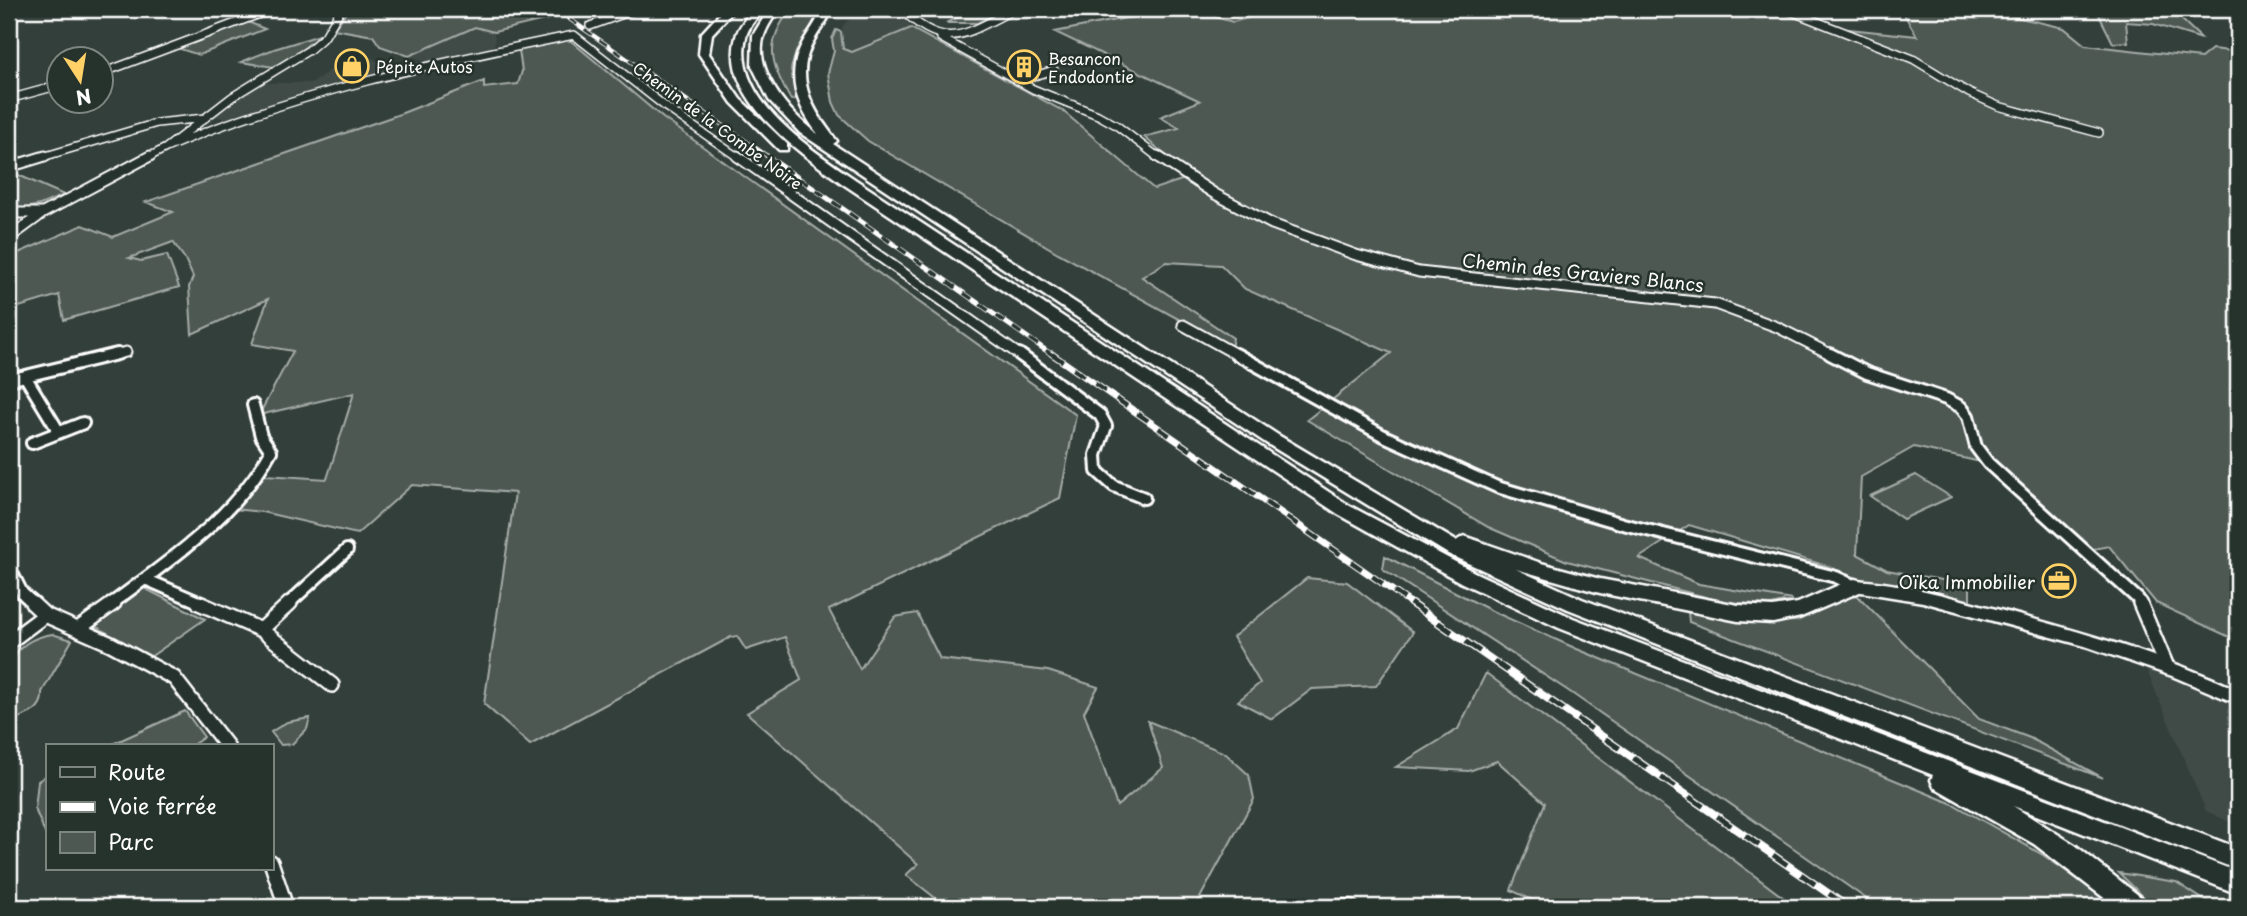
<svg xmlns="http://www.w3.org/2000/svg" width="2247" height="916" font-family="'Playpen Sans',sans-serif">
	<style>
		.built { fill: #404c47 }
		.green { fill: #4d5853; stroke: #a6aca9; stroke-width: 2 }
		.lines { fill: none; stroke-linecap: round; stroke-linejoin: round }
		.minor-far3-casing { stroke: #fff; stroke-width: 10 }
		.minor-far2-casing { stroke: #fff; stroke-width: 13 }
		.minor-far1-casing { stroke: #fff; stroke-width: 16 }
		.minor-casing { stroke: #fff; stroke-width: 18 }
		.secondary-casing { stroke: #fff; stroke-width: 5 }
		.trunk-casing { stroke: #fff; stroke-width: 5 }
		.minor-far3 { stroke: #26332d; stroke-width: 7 }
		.minor-far2 { stroke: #26332d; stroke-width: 9 }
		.minor-far1 { stroke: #26332d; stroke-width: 10 }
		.minor { stroke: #26332d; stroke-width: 13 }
		.secondary { fill: #26332d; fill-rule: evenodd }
		.trunk { fill: #26332d; fill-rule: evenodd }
		.rail-far3-casing { stroke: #fff; stroke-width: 4.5 }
		.rail-far2-casing { stroke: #fff; stroke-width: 5 }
		.rail-far1-casing { stroke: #fff; stroke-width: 7 }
		.rail-casing { stroke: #fff; stroke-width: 8 }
		.rail-far3 { stroke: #26332d; stroke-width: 2.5; stroke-dasharray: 9; stroke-linecap: butt }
		.rail-far2 { stroke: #26332d; stroke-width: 3.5; stroke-dasharray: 10; stroke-linecap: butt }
		.rail-far1 { stroke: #26332d; stroke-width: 4.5; stroke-dasharray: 13; stroke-linecap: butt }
		.rail { stroke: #26332d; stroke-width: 5; stroke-dasharray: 17; stroke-linecap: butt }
		.labels { text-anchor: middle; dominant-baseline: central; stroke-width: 5; stroke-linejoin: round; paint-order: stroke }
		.far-poi-label { font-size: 16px; fill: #fff; stroke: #26332d; text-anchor: start }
		.far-street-label { font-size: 16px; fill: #fff; stroke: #26332d }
		.street-label { font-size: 18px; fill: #fff; stroke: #26332d }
		.poi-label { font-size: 18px; fill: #fff; stroke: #26332d; text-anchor: end }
	</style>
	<rect width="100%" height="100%" fill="#333f3a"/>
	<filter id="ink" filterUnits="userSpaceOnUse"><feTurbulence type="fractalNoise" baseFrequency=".0143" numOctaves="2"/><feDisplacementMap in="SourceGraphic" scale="14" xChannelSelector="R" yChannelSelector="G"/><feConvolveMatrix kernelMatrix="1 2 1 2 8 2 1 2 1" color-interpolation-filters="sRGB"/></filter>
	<g filter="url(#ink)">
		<!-- built -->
		<path class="built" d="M 858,9 L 897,9 L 911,28 L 852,52 L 843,49 L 840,38 L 843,26 Z
			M 475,26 L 494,32 L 495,44 L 490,47 L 496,50 L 432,63 L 409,56 Z
			M 367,55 L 389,68 L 358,83 L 231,120 L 215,116 L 262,83 L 312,83 L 350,56 Z
			M 2142,659 L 2238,697 L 2238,826 L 2206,811 Z"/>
		<!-- green -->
		<path class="green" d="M 349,9 L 536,9 L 553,18 L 494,32 L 475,27 L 409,56 L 380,46 L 373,36 L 334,29 Z
			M 791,9 L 821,9 L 796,52 L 791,69 L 796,99 L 791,100 C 770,64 764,43 791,9 Z
			M 966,9 L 1007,9 L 977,23 L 946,23 L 968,12 Z
			M 1172,9 L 1186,9 L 1233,22 L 1281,9 L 1789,9 L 1839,28 L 1917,36 L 1901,9 L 1981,9 L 2064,28 L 2085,45 L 2201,58 L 2212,49 L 2238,52 L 2238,641 L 2156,603 L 2109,546 L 2088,550 L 1985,463 L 1914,447 L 1861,477 L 1857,554 L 1887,570 L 1970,585 L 1970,603 L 1895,585 L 1864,582 L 1827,566 L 1689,525 L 1639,558 L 1699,584 L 1792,600 L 1771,605 L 1725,602 L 1567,561 L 1488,527 L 1307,420 L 1391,353 L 1245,289 L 1221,265 L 1166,262 L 1142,277 L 1233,338 L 1231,348 L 1058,253 L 868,141 L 839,115 L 833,102 L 828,73 L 834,51 L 832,39 L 836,30 L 841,32 L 843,49 L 852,52 L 911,28 L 1063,111 L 1154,189 L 1191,177 L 1144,137 L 1179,128 L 1160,117 L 1200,101 L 1055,32 Z
			M 2112,11 L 2179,17 L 2202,39 L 2153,24 L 2126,22 L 2128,42 L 2113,43 L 2099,15 Z
			M 243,20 L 265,29 L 199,55 L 174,47 Z
			M 320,35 L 302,50 L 274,67 L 241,62 L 274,49 Z
			M 565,39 L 571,41 L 663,118 L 1076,415 L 1060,498 L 829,610 L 860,669 L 895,617 L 917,613 L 940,659 L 1048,671 L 1098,687 L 1084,712 L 1117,806 L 1163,768 L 1148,721 L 1225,753 L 1249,775 L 1254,799 L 1195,907 L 947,907 L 906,875 L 918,864 L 747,713 L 801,680 L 785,637 L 746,650 L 737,636 L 731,637 L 530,745 L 484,704 L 515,493 L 412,485 L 357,534 L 262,512 L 233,509 L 265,475 L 327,479 L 354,393 L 259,415 L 293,351 L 252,344 L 268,299 L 192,334 L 189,287 L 193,277 L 185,259 L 173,242 L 129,258 L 141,261 L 167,255 L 179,287 L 64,320 L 59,295 L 9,310 L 9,257 L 83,225 L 113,237 L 173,212 L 146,202 L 400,114 L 484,81 L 484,88 L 518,84 L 522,71 L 519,50 Z
			M 9,171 L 64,195 L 40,205 L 9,211 Z
			M 1916,475 L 1951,497 L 1903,519 L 1870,496 Z
			M 1385,556 L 1492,611 L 1577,649 L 1953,804 L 2043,855 L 2106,899 L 2114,907 L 1878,907 L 1570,692 L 1383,569 Z
			M 1307,578 L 1347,582 L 1413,632 L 1376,686 L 1312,689 L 1272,719 L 1238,701 L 1260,683 L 1233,637 Z
			M 142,587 L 205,619 L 150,657 L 95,626 L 97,619 Z
			M 1856,594 L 1979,719 L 2030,738 L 2103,778 L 1689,622 L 1688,612 L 1762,622 L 1797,621 Z
			M 52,634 L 72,640 L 42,692 C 44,712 24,716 9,721 C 9,679 0,643 52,634 Z
			M 1486,673 L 1796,907 L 1547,907 L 1511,890 L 1545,803 L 1497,761 L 1469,771 L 1396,767 L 1458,729 Z
			M 185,711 L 204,737 L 191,746 L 108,746 Z
			M 310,718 L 307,729 L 292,744 L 281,745 L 271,732 L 287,722 Z
			M 47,775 L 47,838 L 35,809 L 38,781 Z
			M 2119,873 L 2176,882 L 2207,902 L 2232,907 L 2154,907 Z"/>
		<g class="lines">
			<defs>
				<path id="minor-far3" d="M 901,9 C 947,54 966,33 1015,9
					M 1785,9 L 1913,59 L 1969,93 L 1998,106 L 2099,133
					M 590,26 L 637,9
					M 941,38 L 1033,89 L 1098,115 L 1116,125 L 1159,158
					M 102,73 L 273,9
					M 1018,81 L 1054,70
					M 9,99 L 60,85
					M 166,148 C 295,92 436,63 574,35 L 667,108 L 739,158
					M 39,158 L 157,123 L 205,118
					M 147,158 L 166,148 L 232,97 L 309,50 L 325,36 L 341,9"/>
				<path id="minor-far2" d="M 737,156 L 1021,356
					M 1157,156 L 1215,194 L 1272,224 L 1356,255 L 1419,272 L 1715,304 L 1777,327 L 1834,356
					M 9,167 L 45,156
					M 9,213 L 43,213
					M 9,238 L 43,213 L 150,156
					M 1183,325 L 1239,356
					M 110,356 L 126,352"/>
				<path id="minor-far1" d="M 1019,354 L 1100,415 L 1106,426 L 1096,455 L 1097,471 L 1114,486 L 1144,498
					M 1236,354 L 1384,436 L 1497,487 L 1623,524 L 1836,577 L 1855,586
					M 1830,354 L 1867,373 L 1946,399 L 1961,407 L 1968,416 L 1976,447 L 1988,463 L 2138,599 L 2140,604
					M 25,376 L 59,432
					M 9,380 L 117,354
					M 32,443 L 83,423
					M 9,567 L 22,593 L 34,604
					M 145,579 L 203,604
					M 111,604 C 169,561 236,516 271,451 L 261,436 L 253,405
					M 288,604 L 347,550"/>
				<path id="minor" d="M 32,603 L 45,615 L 111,644 L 174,678 L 227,746
					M 199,603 L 261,630 L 332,685
					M 2140,603 L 2167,667
					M 78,629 L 114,603
					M 261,630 L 290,603
					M 9,642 L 45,615
					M 271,862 L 286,907
					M 1316,907 L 1351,907"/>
				<path id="secondary" d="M 1855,580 C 1904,583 1949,597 1996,609 C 2078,631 2160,654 2238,690 L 2238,704 L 2172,676 L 2085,646 L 1923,602 L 1849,590 L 1847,586 L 1849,582 Z"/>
				<path id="trunk" d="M 724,9 L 735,9 L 712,34 L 709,54 L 740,99 L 787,144 L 787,150 L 779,150 L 732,103 L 699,54 L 701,34 Z
					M 753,9 L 763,9 C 758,17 748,27 746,37 C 731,99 812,150 856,180 L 1350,506 L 1476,573 L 1573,618 L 2238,872 L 2238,894 L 2013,806 L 2075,845 L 2143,899 L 2146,907 L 2116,907 L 2034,844 L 1934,787 L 1931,780 L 1933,775 L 1559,628 L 1462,583 L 1338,514 L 846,186 C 803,155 719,99 736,37 C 738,27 747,17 753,9 Z
					M 769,9 L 779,9 C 774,17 768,25 765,33 C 750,68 791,116 818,134 C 797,107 785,75 803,42 C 809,31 818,22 821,9 L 831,9 C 828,22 819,30 813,42 C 793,80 814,112 837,141 L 833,144 L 1278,435 L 1456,541 L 1464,536 L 1541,563 L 1600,579 L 1738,605 L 1773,607 L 1798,603 L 1848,581 L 1855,579 L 1862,581 L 1865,586 L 1862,591 L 1801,617 L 1773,623 L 1738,621 L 1600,593 L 1516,569 L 1582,599 L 2238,848 L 2238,870 L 1568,609 L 1448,554 L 1266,443 L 800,133 L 769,100 L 752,66 L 753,35 Z"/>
			</defs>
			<!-- minor-far3 casing -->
			<use href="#minor-far3" class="minor-far3-casing"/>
			<!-- minor-far2 casing -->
			<use href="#minor-far2" class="minor-far2-casing"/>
			<!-- minor-far1 casing -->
			<use href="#minor-far1" class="minor-far1-casing"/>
			<!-- minor casing -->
			<use href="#minor" class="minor-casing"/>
			<!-- secondary casing -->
			<use href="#secondary" class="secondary-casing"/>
			<!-- trunk casing -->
			<use href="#trunk" class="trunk-casing"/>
			<!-- minor-far3 -->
			<use href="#minor-far3" class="minor-far3"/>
			<!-- minor-far2 -->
			<use href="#minor-far2" class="minor-far2"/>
			<!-- minor-far1 -->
			<use href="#minor-far1" class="minor-far1"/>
			<!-- minor -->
			<use href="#minor" class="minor"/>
			<!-- secondary -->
			<use href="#secondary" class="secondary"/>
			<!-- trunk -->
			<use href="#trunk" class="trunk"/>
			<defs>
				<path id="rail-far3" d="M 555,9 L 770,158"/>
				<path id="rail-far2" d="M 767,156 L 1054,356"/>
				<path id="rail-far1" d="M 1052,354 L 1412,604"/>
				<path id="rail" d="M 1410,603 L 1848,907"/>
			</defs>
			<!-- rail-far3 casing -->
			<use href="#rail-far3" class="rail-far3-casing"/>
			<!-- rail-far2 casing -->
			<use href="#rail-far2" class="rail-far2-casing"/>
			<!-- rail-far1 casing -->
			<use href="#rail-far1" class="rail-far1-casing"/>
			<!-- rail casing -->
			<use href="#rail" class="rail-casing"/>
			<!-- rail-far3 -->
			<use href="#rail-far3" class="rail-far3"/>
			<!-- rail-far2 -->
			<use href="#rail-far2" class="rail-far2"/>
			<!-- rail-far1 -->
			<use href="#rail-far1" class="rail-far1"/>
			<!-- rail -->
			<use href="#rail" class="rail"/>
		</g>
	</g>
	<!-- icons -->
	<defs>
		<symbol id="shop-ring" viewBox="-11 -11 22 22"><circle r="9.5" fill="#26332d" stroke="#ffd166" stroke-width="1.5"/><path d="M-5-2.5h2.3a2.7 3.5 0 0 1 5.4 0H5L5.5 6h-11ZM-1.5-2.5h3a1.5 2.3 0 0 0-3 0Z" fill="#ffd166"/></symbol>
		<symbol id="building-ring" viewBox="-11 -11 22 22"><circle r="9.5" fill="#26332d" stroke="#ffd166" stroke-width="1.5"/><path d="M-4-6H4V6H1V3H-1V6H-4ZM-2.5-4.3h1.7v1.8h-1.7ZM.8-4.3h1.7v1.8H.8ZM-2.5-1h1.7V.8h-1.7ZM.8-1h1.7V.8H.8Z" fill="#ffd166"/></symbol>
		<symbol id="office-ring" viewBox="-11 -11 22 22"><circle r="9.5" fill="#26332d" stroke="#ffd166" stroke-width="1.5"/><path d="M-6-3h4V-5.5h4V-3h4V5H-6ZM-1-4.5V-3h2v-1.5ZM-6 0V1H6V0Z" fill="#ffd166"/></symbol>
	</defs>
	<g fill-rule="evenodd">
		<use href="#shop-ring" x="333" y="47" width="38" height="38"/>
		<use href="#building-ring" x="1005" y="48" width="38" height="38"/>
		<use href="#office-ring" x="2040" y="562" width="38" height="38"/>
	</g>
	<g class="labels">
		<!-- far-poi labels -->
		<g class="far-poi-label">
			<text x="1048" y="58">Besancon<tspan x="1048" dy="18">Endodontie</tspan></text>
			<text x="376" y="66">Pépite Autos</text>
		</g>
		<!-- far-street labels -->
		<g class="far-street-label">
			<text transform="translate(718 125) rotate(36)">Chemin de la Combe Noire</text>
		</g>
		<!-- street labels -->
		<g class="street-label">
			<text transform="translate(1583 272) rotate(6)">Chemin des Graviers Blancs</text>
		</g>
		<!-- poi labels -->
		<g class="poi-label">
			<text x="2035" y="581">Oïka Immobilier</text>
		</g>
	</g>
	<!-- margin -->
	<rect width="2247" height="916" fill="none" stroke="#26332d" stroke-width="35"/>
	<rect x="18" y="18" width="2212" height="881" fill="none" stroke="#fff" stroke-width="2.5" filter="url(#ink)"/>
	<!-- legend -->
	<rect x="46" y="744" width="228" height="126" fill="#26332d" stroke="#7d8581" stroke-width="2"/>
	<rect x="60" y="767" width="35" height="10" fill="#26332d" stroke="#7d8581" stroke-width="2"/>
	<text x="108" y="780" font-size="21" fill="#ffffff">Route</text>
	<rect x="60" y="802" width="35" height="10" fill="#ffffff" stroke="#7d8581" stroke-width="2"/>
	<text x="108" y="814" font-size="21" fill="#ffffff">Voie ferrée</text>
	<rect x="60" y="832" width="35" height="21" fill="#4d5853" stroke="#7d8581" stroke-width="2"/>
	<text x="108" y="850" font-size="21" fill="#ffffff">Parc</text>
	<!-- north arrow -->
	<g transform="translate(80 80) rotate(168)"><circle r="33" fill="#26332d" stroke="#7d8581" stroke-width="2"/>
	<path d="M0-5L12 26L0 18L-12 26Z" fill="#ffd166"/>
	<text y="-10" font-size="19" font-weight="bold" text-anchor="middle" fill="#ffffff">N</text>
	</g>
</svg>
